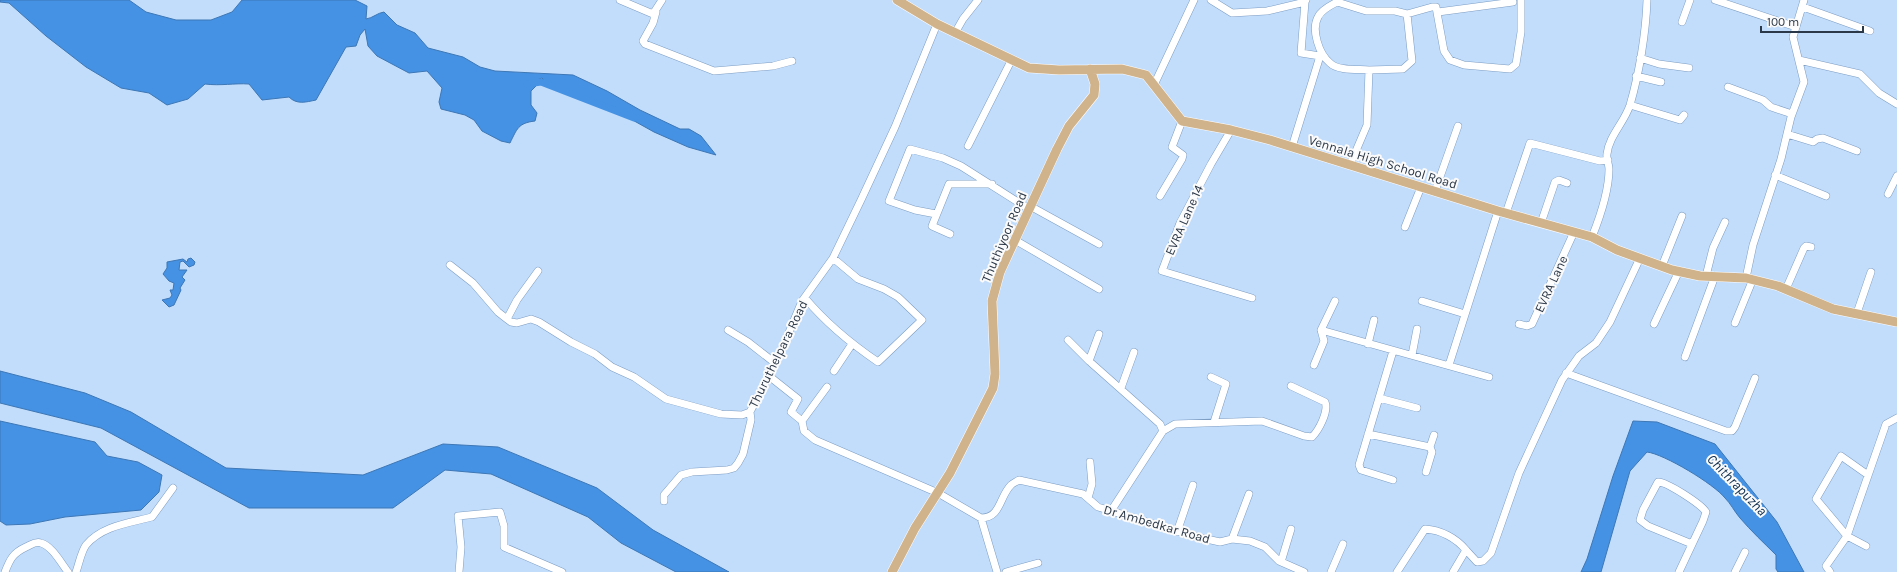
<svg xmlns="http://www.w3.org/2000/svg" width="1897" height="572" font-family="Karla,sans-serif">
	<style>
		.water { fill: #4592e4; stroke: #3d77b5 }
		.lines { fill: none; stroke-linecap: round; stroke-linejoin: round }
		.canal { stroke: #4592e4; stroke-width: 7 }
		.minor-casing { stroke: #7d9dc2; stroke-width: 8 }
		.major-casing { stroke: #fff; stroke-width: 10 }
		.minor { stroke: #fff; stroke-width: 7 }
		.major { stroke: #d0b38b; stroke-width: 9 }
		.labels { text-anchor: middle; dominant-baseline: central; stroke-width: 4; stroke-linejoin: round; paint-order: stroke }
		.street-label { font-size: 13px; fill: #2b3848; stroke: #fbfbfb }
		.water-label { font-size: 14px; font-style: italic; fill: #0c2c4c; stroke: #fbfbfb }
	</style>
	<rect width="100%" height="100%" fill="#c2ddfc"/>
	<!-- water -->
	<path class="water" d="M 0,0 L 129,0 L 146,12 L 176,20 L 211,20 L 232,12 L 242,0 L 355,0 L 367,6 L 366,19 C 373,18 377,13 384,12 L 397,25 L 415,33 L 428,48 L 463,57 L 480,67 L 495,71 L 573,75 L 607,91 L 640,110 L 680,129 L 689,129 L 701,136 L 716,155 L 688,147 L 654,132 L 602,103 L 546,82 L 542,78 L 537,80 L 536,86 L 531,91 L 531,105 L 537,113 L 535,121 C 518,123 517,129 510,143 L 501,141 L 482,131 L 474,120 L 465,115 L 441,109 L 439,102 L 442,88 L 427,71 L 409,73 L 377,56 L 368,46 L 365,29 L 360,35 L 356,46 L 346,47 L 316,100 C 306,102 297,105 289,97 L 262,100 L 249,84 C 234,83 221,86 205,84 L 188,99 L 167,105 L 149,93 L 121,88 L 86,67 L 46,36 L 9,3 L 0,2 Z
		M 191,258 L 195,262 L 194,265 L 189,267 L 183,261 L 180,262 L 179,270 L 187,270 L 182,277 L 185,280 L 180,288 L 181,290 L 174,305 L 169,307 L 162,300 L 170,298 L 172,295 L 170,290 L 173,290 L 174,283 L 169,281 L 163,274 L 167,268 L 167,262 L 183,259 L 187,262 L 188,259 Z
		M 0,371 L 85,393 L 131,412 L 226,468 L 363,475 L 443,444 L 498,447 L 597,488 L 653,530 L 729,572 L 676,572 L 621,543 L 588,517 L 491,474 L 445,470 L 393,508 L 249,508 L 101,428 L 0,403 Z
		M 0,421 L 95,442 L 107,456 L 138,462 L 162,475 L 159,492 L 141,510 L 65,517 L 30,524 L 6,525 L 0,521 Z
		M 1633,421 L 1657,422 L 1715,444 L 1777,522 L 1804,572 L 1778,572 L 1776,569 L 1776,555 C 1764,543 1751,531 1740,518 C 1734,511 1731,504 1725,498 C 1714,484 1664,454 1647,452 L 1630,471 L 1601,572 L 1581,572 L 1587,559 L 1613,476 Z"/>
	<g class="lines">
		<!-- canal -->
		<path class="canal" d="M 527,84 L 541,82 L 634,118"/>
		<defs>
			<path id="minor" d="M 620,0 L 653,14 L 662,0
				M 1211,0 L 1232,13 L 1267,11 L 1305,2 L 1306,0
				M 1715,0 L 1796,27
				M 1803,7 L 1870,31
				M 656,12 L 653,23 L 643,41 L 645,44 L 714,71 L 773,66 L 792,61
				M 1438,12 L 1513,2
				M 1682,22 L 1690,0
				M 955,33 L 963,19 L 978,0
				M 1640,58 L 1659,64 L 1689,68
				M 1799,60 L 1860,74 L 1879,93 L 1897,104
				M 1369,70 C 1358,69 1338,71 1330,63 C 1319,54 1311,30 1318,17 C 1321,10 1331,5 1337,2 L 1366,11 L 1395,11 L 1407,14 L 1432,7 L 1436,7 L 1444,51 L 1450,60 L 1464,65 L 1510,69 L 1516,64 L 1521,32 L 1521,0
				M 1636,76 L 1661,82
				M 1154,85 L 1194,0
				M 1728,87 L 1763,100 L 1771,107 L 1792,114
				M 1630,105 L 1680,120 L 1684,115
				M 1231,130 L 1211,164 L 1180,223 L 1162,271 L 1252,298
				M 1787,134 L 1813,142 L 1817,139 L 1823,138 L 1857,151
				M 968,146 L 1012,59
				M 1292,147 L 1320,56 L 1301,53 L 1305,2
				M 1350,165 L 1367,125 L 1369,70 L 1403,69 L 1412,61 L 1407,14
				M 1775,175 L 1826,196
				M 1435,191 L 1458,126
				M 1888,194 L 1897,176
				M 1160,196 L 1182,159 L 1183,155 L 1172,147 L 1182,121
				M 1030,206 L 1099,244
				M 1506,213 L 1530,143 L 1600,161 L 1608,160
				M 936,214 L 915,210 L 889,201 L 910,149 L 943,158 L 961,166 L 1029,209
				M 1541,223 L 1555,182 L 1559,180 L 1567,183
				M 1405,227 L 1421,187
				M 950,234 L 932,226 L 949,184 L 992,184
				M 1592,237 C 1600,217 1609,191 1609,169 C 1609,164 1606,159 1607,154 C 1609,136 1624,123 1630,105 C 1639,74 1646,33 1647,0
				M 1015,240 L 1099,289
				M 450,265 L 473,283 L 498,312 L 507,319
				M 1662,266 L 1682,216
				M 538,271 L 517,300 L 507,319 L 511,322 L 517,323 L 531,319 L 539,322 L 571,342 L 595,354 L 612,367 L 634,377 L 666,399 L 721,414 L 742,415 L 750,412 L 780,354 L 802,301 L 833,258 L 861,200 L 895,127 L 937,24
				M 1706,276 L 1713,248 L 1725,222
				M 1746,278 L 1753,245 L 1781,159 L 1791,117 L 1804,82 L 1793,37 L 1804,0
				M 1786,289 L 1804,248 L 1806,246 L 1811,247
				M 805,298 C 826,323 850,343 878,362 L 922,320 L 898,297 L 884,289 L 858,279 L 833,258
				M 1422,301 L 1465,314
				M 1857,313 L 1871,272
				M 1735,323 L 1753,279
				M 1519,324 L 1527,326 L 1532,324 L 1574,232
				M 1654,324 L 1679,271
				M 728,330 L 748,342 L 775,363
				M 1321,330 L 1489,377
				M 1099,334 L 1089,361 L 1160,424 L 1163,431
				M 1068,340 L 1089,361
				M 1368,344 L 1374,320
				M 1412,355 L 1417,329
				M 1685,357 L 1715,276
				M 1314,365 L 1324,341 L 1321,330 L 1335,301
				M 1449,365 L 1498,211
				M 834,371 L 852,344
				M 1566,373 L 1726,431 L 1732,431 L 1735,427 L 1755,378
				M 769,376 L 798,399 L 791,412 L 802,421
				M 1211,377 L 1226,384 L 1214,422
				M 827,387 L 802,421 L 804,431 L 815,440 L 938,493 L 981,518 C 1001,518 999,497 1011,485 C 1013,483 1016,482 1019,480 L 1083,494 L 1098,507 L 1193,536 L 1220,542 L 1232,539 L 1250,541 L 1265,547 L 1279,561 L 1304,572
				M 1121,388 L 1134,352
				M 1379,398 L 1417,408
				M 1368,434 L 1430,447 L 1432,452 L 1426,472
				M 1430,447 L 1434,435
				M 1393,480 L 1361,470 L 1359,465 L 1393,351
				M 1088,498 L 1092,484 L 1090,462
				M 664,501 L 664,495 L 681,475 L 692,472 L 727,470 L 734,468 L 738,463 L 743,454 L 751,420 L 750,412
				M 1111,511 L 1163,431 L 1175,424 L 1262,421 L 1304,436 L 1312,437 C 1319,430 1329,411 1325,402 L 1291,386
				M 981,518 L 997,572
				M 1177,532 L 1193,485
				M 1232,539 L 1249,494
				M 1866,546 L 1847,536 L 1886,424 L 1897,418
				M 1466,550 L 1477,562 L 1483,561 L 1491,553 L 1519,473 L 1562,380 L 1579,356 L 1596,343 L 1610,322 L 1640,258
				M 1281,562 L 1291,529
				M 5,572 C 10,559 13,553 26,547 C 31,545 35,541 41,543 C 52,546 61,563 68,572
				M 76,572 C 79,564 81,552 86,545 C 102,526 129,523 152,517 L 173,488
				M 459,572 L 461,547 L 458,516 L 500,512 L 504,526 L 504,547 L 562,572
				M 1006,572 L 1038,563
				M 1331,572 L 1343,544
				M 1397,572 L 1425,529 C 1441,530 1456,538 1466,550 L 1453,572
				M 1679,572 L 1703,521 L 1706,512 C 1701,504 1667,482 1658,482 L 1643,510 L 1640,520 L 1648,526 L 1692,544
				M 1735,572 L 1745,552
				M 1830,572 L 1826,566 L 1847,536 L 1816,499 L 1841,456 L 1868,475"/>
			<path id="major" d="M 897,0 L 937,24 L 1029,68 L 1059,70 L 1122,69 L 1146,75 L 1182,121 L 1231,130 L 1270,140 L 1498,211 L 1592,237 L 1617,250 L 1672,270 L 1700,276 L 1746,278 L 1778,286 L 1833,309 L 1897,322
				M 892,572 L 915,528 L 950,473 L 993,388 L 995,374 L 992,301 L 1000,272 L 1057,149 L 1069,126 L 1094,95 L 1095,84 L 1090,69"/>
		</defs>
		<!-- minor casing -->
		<use href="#minor" class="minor-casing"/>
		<!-- major casing -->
		<use href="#major" class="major-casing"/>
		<!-- minor -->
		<use href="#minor" class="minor"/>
		<!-- major -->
		<use href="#major" class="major"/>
	</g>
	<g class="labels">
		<!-- street labels -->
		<g class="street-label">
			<text transform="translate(1383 162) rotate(17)">Vennala High School Road</text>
			<text transform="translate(1184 220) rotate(-66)">EVRA Lane 14</text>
			<text transform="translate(1004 237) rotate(-67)">Thuthiyoor Road</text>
			<text transform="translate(1551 284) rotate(-65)">EVRA Lane</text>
			<text transform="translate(778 354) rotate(-64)">Thuruthelpara Road</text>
			<text transform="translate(1157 524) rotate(16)">Dr Ambedkar Road</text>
		</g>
		<!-- water labels -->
		<g class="water-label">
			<text transform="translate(1737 485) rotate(46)">Chithrapuzha</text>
		</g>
	</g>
	<!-- scale -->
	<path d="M1761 26v6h102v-6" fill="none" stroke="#2b3848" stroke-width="2"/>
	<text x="1767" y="26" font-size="12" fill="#2b3848" stroke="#fbfbfb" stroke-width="3" paint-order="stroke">100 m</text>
</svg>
